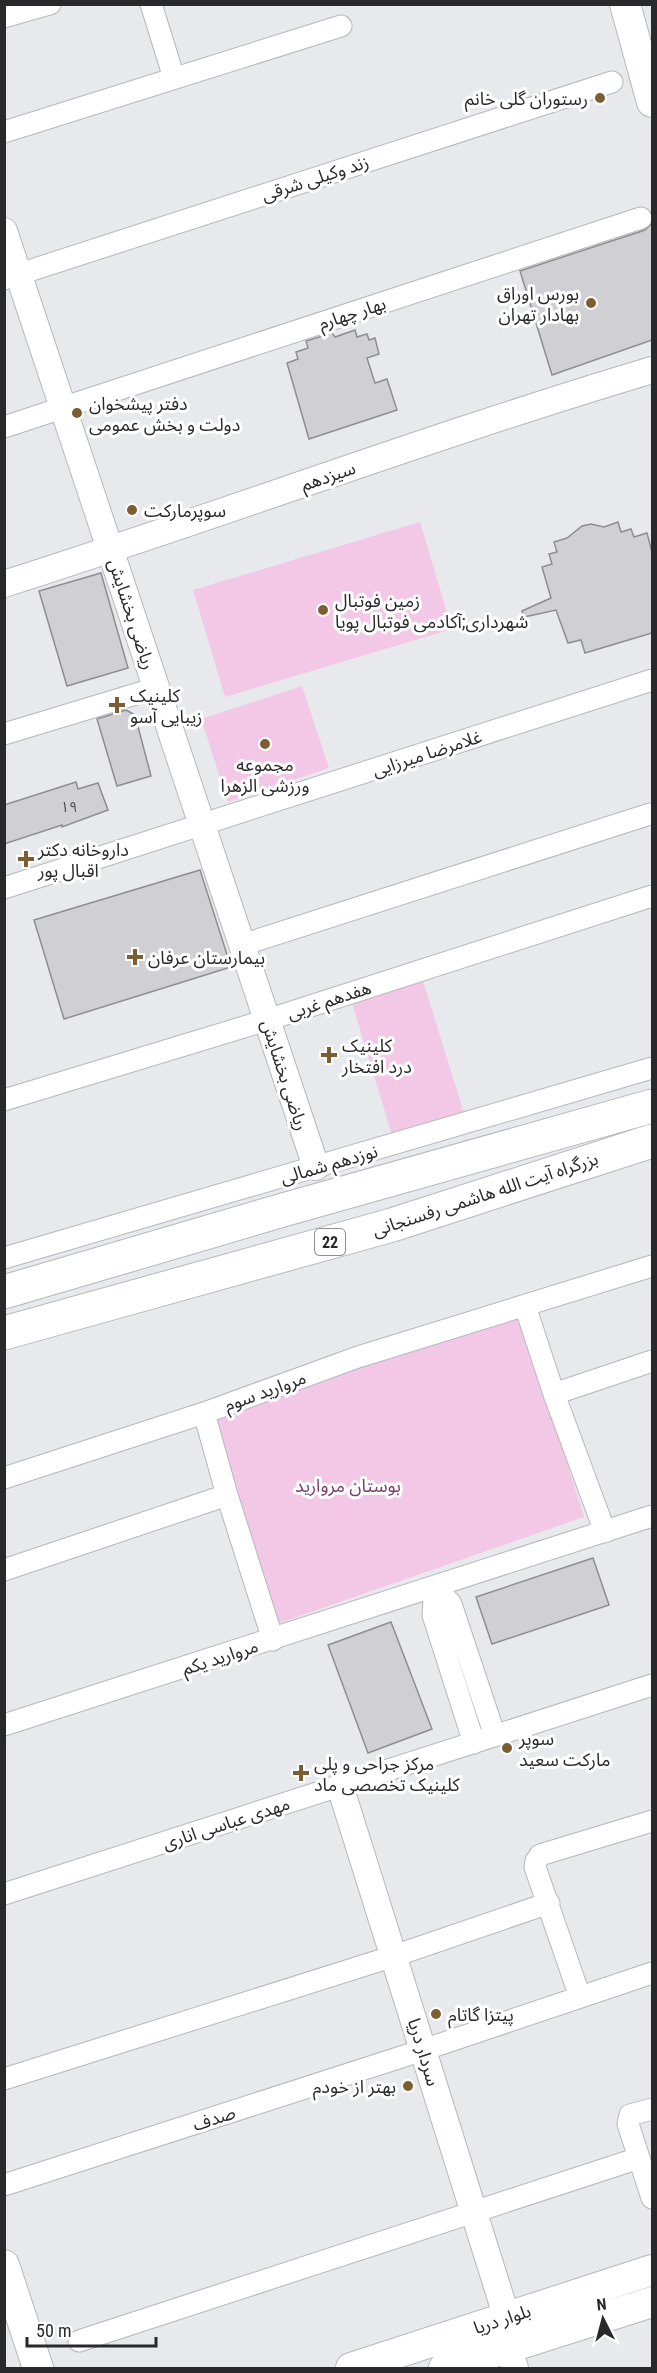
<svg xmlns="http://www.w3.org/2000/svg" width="657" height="2373" font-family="'Roboto Condensed','Noto Sans Arabic',sans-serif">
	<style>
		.green { fill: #f3c8e7 }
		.building { fill: #d0cfd3; stroke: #8f8d91; stroke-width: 1.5 }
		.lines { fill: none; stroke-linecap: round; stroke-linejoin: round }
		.minor-casing { stroke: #b6b7bb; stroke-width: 23 }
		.tertiary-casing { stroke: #b6b7bb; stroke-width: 28 }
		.secondary-casing { stroke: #b6b7bb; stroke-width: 32 }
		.trunk-casing { stroke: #b6b7bb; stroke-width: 35 }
		.minor { stroke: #fff; stroke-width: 21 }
		.tertiary { stroke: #fff; stroke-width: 26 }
		.secondary { stroke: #fff; stroke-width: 30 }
		.trunk { stroke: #fff; stroke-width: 33 }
		.poi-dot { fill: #7d5e33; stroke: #fff; stroke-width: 2 }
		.labels { text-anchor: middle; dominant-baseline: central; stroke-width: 6; stroke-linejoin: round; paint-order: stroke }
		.number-label { font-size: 15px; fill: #535255 }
		.shield { fill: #fff; stroke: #69696b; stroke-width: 1.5 }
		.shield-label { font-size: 16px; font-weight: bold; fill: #29292b }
		.poi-label { font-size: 18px; fill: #29292b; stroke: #fff; text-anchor: start }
		.street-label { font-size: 18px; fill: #29292b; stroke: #fff }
		.park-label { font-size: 18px; fill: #7a3c6b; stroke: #fff }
	</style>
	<rect width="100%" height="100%" fill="#e7e9ed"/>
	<!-- green -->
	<path class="green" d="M 420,522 L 452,629 L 225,697 L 193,590 Z
		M 302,686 L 329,768 L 228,802 L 201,719 Z
		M 423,981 L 464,1113 L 392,1135 L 352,1003 Z
		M 520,1315 L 584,1517 L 274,1625 L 216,1415 Z"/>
	<!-- building -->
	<path class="building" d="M 652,223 L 652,340 L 552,375 L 520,271 L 645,230 Z
		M 355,330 L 357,337 L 367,334 L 369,340 L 375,338 L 379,354 L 367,358 L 375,383 L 387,379 L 397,410 L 309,439 L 287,363 L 298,359 L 296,352 L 308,348 L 306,341 L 332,333 L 335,337 Z
		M 618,522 L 621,532 L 631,529 L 634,537 L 647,533 L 652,552 L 652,633 L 585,653 L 581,640 L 568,643 L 556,610 L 524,617 L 522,611 L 551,598 L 542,567 L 552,564 L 549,554 L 557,552 L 554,542 L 567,538 L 582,526 L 591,524 L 604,527 Z
		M 101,573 L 128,668 L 67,686 L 39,591 Z
		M 126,710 L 135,715 L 151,776 L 117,786 L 97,719 Z
		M 76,782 L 78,789 L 98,783 L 108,810 L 62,827 L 62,825 L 4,844 L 4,805 Z
		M 200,870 L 231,967 L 64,1019 L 34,920 Z
		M 593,1558 L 609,1605 L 492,1644 L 476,1597 Z
		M 391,1622 L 432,1729 L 368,1753 L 328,1645 Z"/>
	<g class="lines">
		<defs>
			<path id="minor" d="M 151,4 L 174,78
				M 4,17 L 50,4
				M 4,132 L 341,26
				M 4,279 L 612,82
				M 4,427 L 641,218
				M 4,734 L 156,688
				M 4,888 L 652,680
				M 242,945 L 650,814
				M 4,1100 L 267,1020 L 652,896
				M 4,1258 L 652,1068
				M 525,1306 L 554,1394 L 605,1532
				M 554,1394 L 652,1361
				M 204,1413 L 227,1495 L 273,1640
				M 4,1478 L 204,1413 L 358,1357 L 652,1266
				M 4,1570 L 227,1495
				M 435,1586 L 433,1615 L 474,1743
				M 435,1586 L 451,1604 L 495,1736
				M 4,1725 L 652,1516
				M 4,1894 L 652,1685
				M 580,1997 L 535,1867 L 536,1861 L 540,1855 L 652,1821
				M 4,2079 L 394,1956 L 549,1903
				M 652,2109 L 630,2115 L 628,2124 L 652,2198
				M 4,2185 L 423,2050 L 652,1973
				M 79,2341 L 639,2158"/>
			<path id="tertiary" d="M 4,231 L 316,1167
				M 4,584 C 221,515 434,435 652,370
				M 340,1786 L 507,2318 L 508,2347 L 515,2368"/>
			<path id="secondary" d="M 625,4 L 652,102
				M 4,2265 L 38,2368
				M 351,2368 L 652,2270
				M 444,2368 L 652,2302"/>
			<path id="trunk" d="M 4,1292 L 283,1210 L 652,1106
				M 4,1333 L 392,1225 L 652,1141"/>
		</defs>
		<!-- minor casing -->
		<use href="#minor" class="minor-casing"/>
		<!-- tertiary casing -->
		<use href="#tertiary" class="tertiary-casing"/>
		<!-- secondary casing -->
		<use href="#secondary" class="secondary-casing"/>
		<!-- trunk casing -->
		<use href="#trunk" class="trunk-casing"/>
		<!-- minor -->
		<use href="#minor" class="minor"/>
		<!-- tertiary -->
		<use href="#tertiary" class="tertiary"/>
		<!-- secondary -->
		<use href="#secondary" class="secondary"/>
		<!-- trunk -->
		<use href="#trunk" class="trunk"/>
	</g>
	<!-- markers -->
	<g class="poi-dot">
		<circle cx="600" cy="98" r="6"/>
		<circle cx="591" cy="303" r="6"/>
		<circle cx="77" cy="413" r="6"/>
		<circle cx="132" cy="510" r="6"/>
		<circle cx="323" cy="610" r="6"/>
		<path d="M114 696h6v6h6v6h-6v6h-6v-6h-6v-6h6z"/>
		<circle cx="265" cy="744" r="6"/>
		<path d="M23 850h6v6h6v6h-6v6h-6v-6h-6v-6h6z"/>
		<path d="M132 948h6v6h6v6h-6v6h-6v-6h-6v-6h6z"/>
		<path d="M326 1046h6v6h6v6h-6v6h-6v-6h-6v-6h6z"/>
		<circle cx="507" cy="1748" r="6"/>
		<path d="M298 1764h6v6h6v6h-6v6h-6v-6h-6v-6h6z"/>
		<circle cx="436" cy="2014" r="6"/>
		<circle cx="408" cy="2086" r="6"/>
	</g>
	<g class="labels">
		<!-- number labels -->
		<g class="number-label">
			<text x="69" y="807">۱۹</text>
		</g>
		<!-- shield labels -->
		<rect class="shield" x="315" y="1229" width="30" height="26" rx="4.5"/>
		<g class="shield-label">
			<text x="330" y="1242">22</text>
		</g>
		<!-- poi labels -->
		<g class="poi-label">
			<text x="588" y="98" text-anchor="end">رستوران گلی خانم</text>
			<text x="579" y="293" text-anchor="end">بورس اوراق<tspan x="579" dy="21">بهادار تهران</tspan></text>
			<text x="89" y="403">دفتر پیشخوان<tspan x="89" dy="21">دولت و بخش عمومی</tspan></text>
			<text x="144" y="510">سوپرمارکت</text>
			<text x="335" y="600">زمین فوتبال<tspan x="335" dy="21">شهرداری;آکادمی فوتبال پویا</tspan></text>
			<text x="130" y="695">کلینیک<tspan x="130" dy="21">زیبایی آسو</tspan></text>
			<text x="265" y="764" text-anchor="middle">مجموعه<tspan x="265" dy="21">ورزشی الزهرا</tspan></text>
			<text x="38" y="849">داروخانه دکتر<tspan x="38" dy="21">اقبال پور</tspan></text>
			<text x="148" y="957">بیمارستان عرفان</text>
			<text x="342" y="1045">کلینیک<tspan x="342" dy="21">درد افتخار</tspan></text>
			<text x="519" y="1738">سوپر<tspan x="519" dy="21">مارکت سعید</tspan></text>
			<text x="314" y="1763">مرکز جراحی و پلی<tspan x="314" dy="21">کلینیک تخصصی ماد</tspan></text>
			<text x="448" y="2014">پیتزا گاتام</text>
			<text x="396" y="2086" text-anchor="end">بهتر از خودم</text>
		</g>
		<!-- street labels -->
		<g class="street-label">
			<text transform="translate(315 178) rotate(-18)">زند وکیلی شرقی</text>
			<text transform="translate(352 313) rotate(-18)">بهار چهارم</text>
			<text transform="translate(328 476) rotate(-19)">سیزدهم</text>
			<text transform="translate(132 614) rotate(72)">ریاضی بخشایش</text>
			<text transform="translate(427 753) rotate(-18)">غلامرضا میرزایی</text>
			<text transform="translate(329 1000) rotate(-18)">هفدهم غربی</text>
			<text transform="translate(285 1075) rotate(72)">ریاضی بخشایش</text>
			<text transform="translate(329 1164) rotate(-16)">نوزدهم شمالی</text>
			<text transform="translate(485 1194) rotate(-18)">بزرگراه آیت الله هاشمی رفسنجانی</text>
			<text transform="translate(265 1391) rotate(-20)">مروارید سوم</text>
			<text transform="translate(220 1657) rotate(-18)">مروارید یکم</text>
			<text transform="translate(226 1823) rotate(-18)">مهدی عباسی اناری</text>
			<text transform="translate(424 2052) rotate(73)">سردار دریا</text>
			<text transform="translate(214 2118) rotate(-18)">صدف</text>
			<text transform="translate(502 2319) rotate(-18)">بلوار دریا</text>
		</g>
		<!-- park labels -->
		<g class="park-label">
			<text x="348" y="1485">بوستان مروارید</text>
		</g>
	</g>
	<!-- border -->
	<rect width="657" height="2373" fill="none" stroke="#29292b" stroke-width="12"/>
	<!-- north arrow -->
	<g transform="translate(603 2319) rotate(354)" stroke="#ffffff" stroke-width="4.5" paint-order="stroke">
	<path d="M0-4.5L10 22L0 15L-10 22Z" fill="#29292b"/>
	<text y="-9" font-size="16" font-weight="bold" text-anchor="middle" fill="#29292b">N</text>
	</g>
	<!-- scale -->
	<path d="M27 2337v9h129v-9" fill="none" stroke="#29292b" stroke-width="3"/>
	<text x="36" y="2337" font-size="18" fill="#29292b" stroke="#ffffff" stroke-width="4.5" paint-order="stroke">50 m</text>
</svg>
